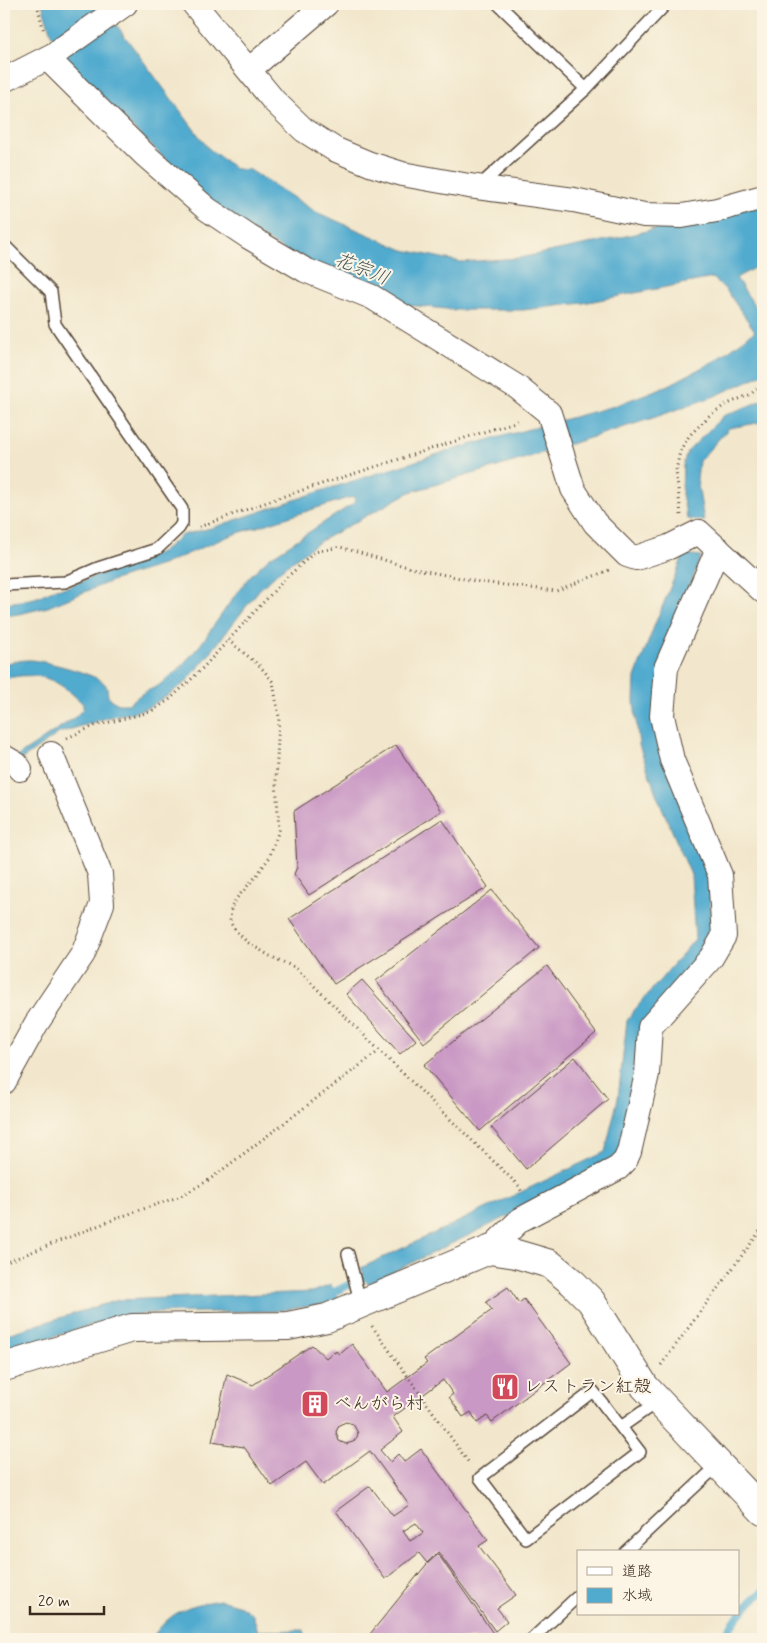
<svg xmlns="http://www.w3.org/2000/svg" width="767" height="1643" font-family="Mynerve,'Klee One',sans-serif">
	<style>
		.water { fill: #51abcf; stroke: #466a76 }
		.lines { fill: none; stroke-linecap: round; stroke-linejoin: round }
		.stream { stroke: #51abcf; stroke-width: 8 }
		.building { fill: #c998c4; fill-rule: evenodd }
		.service-casing { stroke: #564638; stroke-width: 14 }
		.minor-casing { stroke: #564638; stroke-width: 26 }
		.tertiary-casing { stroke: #564638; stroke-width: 30 }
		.path { stroke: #564638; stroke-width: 3; stroke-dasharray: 1 4; stroke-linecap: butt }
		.service { stroke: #fff; stroke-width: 11 }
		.minor { stroke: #fff; stroke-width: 24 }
		.tertiary { stroke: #fff; stroke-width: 28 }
		.labels { text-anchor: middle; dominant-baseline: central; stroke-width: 4; stroke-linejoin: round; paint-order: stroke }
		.poi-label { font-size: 18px; fill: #3b2a1e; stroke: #fcf5e5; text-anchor: start }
		.water-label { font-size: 19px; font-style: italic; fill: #43575c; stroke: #fcf5e5 }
	</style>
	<rect width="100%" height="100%" fill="#fcf5e5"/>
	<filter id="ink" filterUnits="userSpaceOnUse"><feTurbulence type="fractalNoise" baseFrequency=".02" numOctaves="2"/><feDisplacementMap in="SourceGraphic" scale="10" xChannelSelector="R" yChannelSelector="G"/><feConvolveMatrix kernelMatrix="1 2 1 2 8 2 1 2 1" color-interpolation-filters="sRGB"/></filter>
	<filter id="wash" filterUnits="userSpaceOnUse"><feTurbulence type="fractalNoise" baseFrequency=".0096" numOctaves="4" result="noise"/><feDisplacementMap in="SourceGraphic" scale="20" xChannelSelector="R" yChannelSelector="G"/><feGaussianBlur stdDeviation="1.12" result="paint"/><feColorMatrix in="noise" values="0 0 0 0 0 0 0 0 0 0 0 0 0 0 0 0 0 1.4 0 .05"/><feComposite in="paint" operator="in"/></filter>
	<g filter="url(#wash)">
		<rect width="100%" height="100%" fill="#f2e7cc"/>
		<!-- water -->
		<path class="water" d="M 42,4 L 104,4 L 118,27 L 208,148 L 236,169 L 250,170 L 316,212 L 404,250 L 461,262 L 519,258 L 617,238 L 763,204 L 763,263 L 736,278 L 763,318 L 763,374 L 715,396 L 650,419 L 507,464 L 410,492 L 317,543 L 280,570 L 259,590 L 208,656 L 185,683 L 165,697 L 149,707 L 131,713 L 113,716 L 59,733 L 21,760 L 18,756 L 74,718 L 83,709 L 83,704 C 58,679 39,670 4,679 L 4,664 C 13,661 22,660 31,660 C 45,661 97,674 105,684 C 108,688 107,692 108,696 L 113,701 L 119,704 L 128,704 L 143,693 L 158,686 L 179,669 L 201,644 L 233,598 L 250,576 L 269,558 L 354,503 L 355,498 L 353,497 L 345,499 L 229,536 L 162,565 L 114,580 L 48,607 L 19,614 L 4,616 L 4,604 L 35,598 L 55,589 L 67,587 L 103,573 L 138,562 L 163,551 L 182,535 L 215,527 L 315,493 L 448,451 L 614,406 L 669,385 L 718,359 L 755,331 L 726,290 L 713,278 L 583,303 L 523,310 L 456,310 L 407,305 L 299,259 L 224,214 L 69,68 L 51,34 Z
			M 763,400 L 763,422 L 729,428 L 699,461 L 697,479 L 704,521 L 687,519 L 682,494 L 683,465 L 687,452 L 723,416 Z
			M 684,554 L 701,556 L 685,600 L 661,660 L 708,869 L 713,941 L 655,1012 L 622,1153 L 608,1168 L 368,1284 L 361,1268 L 605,1152 L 618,1098 L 627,1021 L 632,1013 L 695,939 L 691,875 L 657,796 L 639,745 L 634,701 L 635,677 L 655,624 Z
			M 331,1285 L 339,1298 L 326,1304 L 276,1311 L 149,1313 L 106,1321 L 4,1351 L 4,1335 L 118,1300 L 312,1292 Z
			M 220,1600 L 241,1606 L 253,1615 L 258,1631 L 304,1630 L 305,1639 L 151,1639 C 171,1611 187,1605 220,1600 Z"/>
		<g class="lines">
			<!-- stream -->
			<path class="stream" d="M 326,1294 L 334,1292 L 373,1273
				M 723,1639 C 734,1621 745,1605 763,1592"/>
		</g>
		<g id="blocks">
			<!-- building -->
			<path class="building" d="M 396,745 L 441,811 L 309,895 L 294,874 L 297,867 L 294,811 Z
				M 442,819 L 488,887 L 334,984 L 289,919 Z
				M 492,890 L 539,948 L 424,1043 L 376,981 Z
				M 547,966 L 596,1033 L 480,1131 L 424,1065 Z
				M 362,980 L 416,1040 L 400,1054 L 346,994 Z
				M 575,1057 L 608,1099 L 526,1169 L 491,1127 Z
				M 508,1287 L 519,1303 L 524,1299 L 571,1363 L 492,1422 L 487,1416 L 477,1423 L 471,1412 L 463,1417 L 449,1397 L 453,1394 L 443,1380 L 393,1417 L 403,1432 L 380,1450 L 390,1462 L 398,1454 L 404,1462 L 421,1449 L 488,1540 L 479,1546 L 516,1595 L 497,1608 L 507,1621 L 495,1631 L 438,1552 L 427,1563 L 419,1553 L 385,1579 L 336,1511 L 370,1486 L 393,1516 L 409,1505 L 370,1451 L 323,1485 L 306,1462 L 272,1486 L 244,1447 L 212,1442 L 227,1374 L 253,1385 L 312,1345 L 326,1358 L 333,1352 L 335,1353 L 336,1351 L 340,1354 L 352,1344 L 387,1392 L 427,1363 L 424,1359 L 492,1310 L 486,1302 ZM 346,1422 L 353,1424 L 358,1433 L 357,1437 L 353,1442 L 346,1444 L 339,1441 L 336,1432 L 339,1425 ZM 416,1523 L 423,1533 L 410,1541 L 403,1531 Z
				M 438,1554 L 497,1639 L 366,1639 L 426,1565 Z"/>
		</g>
	</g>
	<g filter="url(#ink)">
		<use href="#blocks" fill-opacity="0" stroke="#564638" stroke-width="1"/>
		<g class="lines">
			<defs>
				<path id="service" d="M 498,4 L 586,89
					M 487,179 L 586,89 L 666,4
					M 4,245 L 51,292 L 55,324 L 182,509 L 182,523 L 179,528 L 157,549 L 98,568 L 65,582 L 4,585
					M 348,1254 L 361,1305
					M 593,1391 L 640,1452 L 526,1539 L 480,1478 Z
					M 621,1427 L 658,1401
					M 625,1552 L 719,1464
					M 532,1639 L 578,1596"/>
				<path id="minor" d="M 194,4 L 274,101 L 304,130 L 334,149 L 370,164 L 402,174 L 469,186 L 574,200 L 644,215 L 682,216 L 717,210 L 763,197
					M 47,58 L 145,155 L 207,209 L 249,237 L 305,270 L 372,297 L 517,387 L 549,413 L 573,489 L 595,523 L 627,555 L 636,558 L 669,547 L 699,532 L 763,591
					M 250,69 L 326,4
					M 4,80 L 53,55 L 125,4
					M 4,757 L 16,764 L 20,769
					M 4,1082 L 36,1024 L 83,954 L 102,904 L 100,874 L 51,754
					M 489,1250 L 520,1220 L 618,1168 L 625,1161 L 629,1152 L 647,1074 L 650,1027 L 711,958 L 724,936 L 720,875 L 672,760 L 662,716 L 666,668 L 718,549"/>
				<path id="tertiary" d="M 4,1367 L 132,1328 L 288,1326 L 327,1318 L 489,1250 L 516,1254 L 550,1264 L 573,1283 L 591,1301 L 645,1387 L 763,1511"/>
			</defs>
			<!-- service casing -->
			<use href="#service" class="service-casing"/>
			<!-- minor casing -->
			<use href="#minor" class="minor-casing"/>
			<!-- tertiary casing -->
			<use href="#tertiary" class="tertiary-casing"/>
			<!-- path -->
			<path class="path" d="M 37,4 L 44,32
				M 681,515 L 676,471 L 680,451 L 689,436 L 709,416 L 725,405 L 751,394 L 763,383
				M 199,527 L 278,498 L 521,420
				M 228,640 L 260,666 L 273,682 L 279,717 L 276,781 L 279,830 L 269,858 L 257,875 L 236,899 L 231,908 L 230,922 L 236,931 L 247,942 L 270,956 L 296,968 L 386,1057 L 519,1186 L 522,1193
				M 67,738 L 94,726 L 150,712 L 169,700 L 198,673 L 286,578 L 315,552 L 340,547 L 411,568 L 480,582 L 556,591 L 609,570
				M 4,1263 L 120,1217 L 181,1196 L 209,1180 L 379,1051
				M 372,1326 L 469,1463
				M 661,1365 L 763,1227"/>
			<!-- service -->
			<use href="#service" class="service"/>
			<!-- minor -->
			<use href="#minor" class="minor"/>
			<!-- tertiary -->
			<use href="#tertiary" class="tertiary"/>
		</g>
	</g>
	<!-- icons -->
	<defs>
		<symbol id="restaurant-square" viewBox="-11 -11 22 22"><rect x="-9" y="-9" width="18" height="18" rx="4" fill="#d1495b" stroke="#fcf5e5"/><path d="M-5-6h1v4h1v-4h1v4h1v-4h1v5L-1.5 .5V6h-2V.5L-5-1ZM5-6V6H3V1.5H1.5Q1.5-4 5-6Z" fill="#fff"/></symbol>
		<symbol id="building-square" viewBox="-11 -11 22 22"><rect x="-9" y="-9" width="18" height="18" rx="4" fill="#d1495b" stroke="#fcf5e5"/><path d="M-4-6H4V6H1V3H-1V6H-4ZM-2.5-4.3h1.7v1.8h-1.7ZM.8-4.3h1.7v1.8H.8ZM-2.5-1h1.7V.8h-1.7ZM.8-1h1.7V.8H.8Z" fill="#fff"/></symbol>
	</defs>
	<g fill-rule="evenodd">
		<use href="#restaurant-square" x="489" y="1371" width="32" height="32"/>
		<use href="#building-square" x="299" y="1388" width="32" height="32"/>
	</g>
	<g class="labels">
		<!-- poi labels -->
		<g class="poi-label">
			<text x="524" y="1387">レストラン紅殻</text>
			<text x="334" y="1404">べんがら村</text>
		</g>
		<!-- water labels -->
		<g class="water-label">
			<text transform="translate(362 269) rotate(22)">花宗川</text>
		</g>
	</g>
	<!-- margin -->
	<rect width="767" height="1643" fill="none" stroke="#fcf5e5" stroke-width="20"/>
	<!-- legend -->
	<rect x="577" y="1550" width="162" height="65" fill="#fcf5e5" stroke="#afa495"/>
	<rect x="587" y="1567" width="25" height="8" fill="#ffffff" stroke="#afa495"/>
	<text x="622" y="1576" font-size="15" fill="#3b2a1e">道路</text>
	<rect x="587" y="1588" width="25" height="15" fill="#51abcf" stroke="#afa495"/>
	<text x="622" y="1600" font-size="15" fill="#3b2a1e">水域</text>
	<!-- scale -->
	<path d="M30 1606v8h74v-8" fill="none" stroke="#3b2a1e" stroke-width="2.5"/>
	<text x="38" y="1606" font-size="15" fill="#3b2a1e" stroke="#fcf5e5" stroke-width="4" paint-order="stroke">20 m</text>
</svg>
